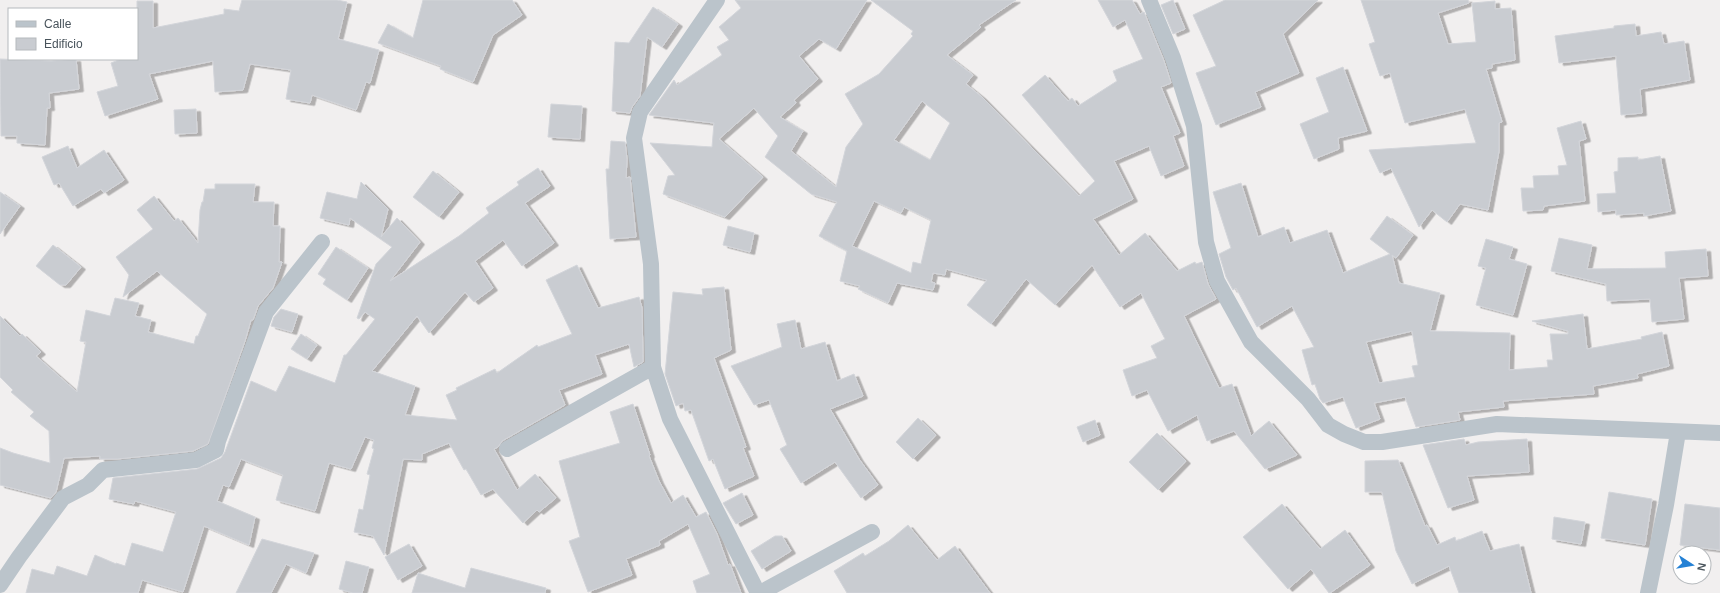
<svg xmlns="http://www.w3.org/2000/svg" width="1720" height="593" font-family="Arial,sans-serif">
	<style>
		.building { fill: #c9ccd1; stroke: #d3d5da; fill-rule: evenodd; filter: url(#shadow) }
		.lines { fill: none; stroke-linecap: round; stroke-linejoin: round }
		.street { stroke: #bbc4cb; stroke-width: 16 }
	</style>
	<defs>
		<filter id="shadow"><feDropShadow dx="4.5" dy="2.5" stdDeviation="0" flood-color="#0004"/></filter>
	</defs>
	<rect width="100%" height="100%" fill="#f1efef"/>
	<!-- building -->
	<path class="building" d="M 242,0 L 337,0 L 347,2 L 338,39 L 379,50 L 370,83 L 366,82 L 356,110 L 312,95 L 310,103 L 286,99 L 291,70 L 250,64 L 243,90 L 215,92 L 213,61 L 149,74 L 158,99 L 105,116 L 97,92 L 118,86 L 111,63 L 121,59 L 137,59 L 137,1 L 153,1 L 153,28 L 224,14 L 224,9 L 239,11 Z
		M 423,0 L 512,0 L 522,15 L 493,35 L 473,82 L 440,69 L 441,66 L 378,43 L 388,24 L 413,38 Z
		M 735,0 L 867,0 L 836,49 L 819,39 L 799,56 L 818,79 L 794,100 L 796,103 L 780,117 L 803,131 L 791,151 L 836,187 L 846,147 L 863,124 L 845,94 L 879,74 L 913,36 L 911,34 L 913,31 L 871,0 L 1016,0 L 979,25 L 981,27 L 947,55 L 973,75 L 966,84 L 982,97 L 1079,196 L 1095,181 L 1022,95 L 1045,75 L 1068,101 L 1072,98 L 1078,106 L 1117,81 L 1113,71 L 1143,59 L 1125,20 L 1113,27 L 1098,0 L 1132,0 L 1140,14 L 1144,12 L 1164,61 L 1171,83 L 1161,87 L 1180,133 L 1173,136 L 1184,166 L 1161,176 L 1149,146 L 1114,161 L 1133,199 L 1093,219 L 1119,255 L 1145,233 L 1177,271 L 1195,262 L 1196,264 L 1202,262 L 1208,284 L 1216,299 L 1184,316 L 1219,388 L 1232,384 L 1251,436 L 1269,421 L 1297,455 L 1265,469 L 1234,431 L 1207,441 L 1197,415 L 1168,431 L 1147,390 L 1132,396 L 1123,370 L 1157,358 L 1151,346 L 1165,339 L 1141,293 L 1120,307 L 1092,265 L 1055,305 L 1026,279 L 991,324 L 967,305 L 987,280 L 946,269 L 945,275 L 933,273 L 931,282 L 935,283 L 933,290 L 897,283 L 888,303 L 858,289 L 860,286 L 840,281 L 847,251 L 819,236 L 837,202 L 811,194 L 765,157 L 778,136 L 754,108 L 719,139 L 763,177 L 725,217 L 663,194 L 668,176 L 675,175 L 650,143 L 712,147 L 714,123 L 649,115 L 674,80 L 677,85 L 722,55 L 717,47 L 729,40 L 719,27 L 741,8 ZM 922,101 L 950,123 L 930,160 L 894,140 ZM 874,201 L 901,213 L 904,207 L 931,220 L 921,264 L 913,262 L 911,273 L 852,246 Z
		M 1173,0 L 1185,29 L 1173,34 L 1161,5 Z
		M 1225,0 L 1318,0 L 1283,34 L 1299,73 L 1255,92 L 1261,107 L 1216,125 L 1196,73 L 1216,66 L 1193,15 Z
		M 1361,0 L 1468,0 L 1469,3 L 1438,13 L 1448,44 L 1476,42 L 1472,3 L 1495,1 L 1495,9 L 1511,8 L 1515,60 L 1492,64 L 1492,68 L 1486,69 L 1502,122 L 1499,123 L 1499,151 L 1488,210 L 1460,204 L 1447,222 L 1432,210 L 1419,227 L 1391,168 L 1380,173 L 1369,150 L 1476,143 L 1465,109 L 1405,123 L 1390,73 L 1380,76 L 1369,44 L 1375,42 Z
		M 653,7 L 678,24 L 662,47 L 647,37 L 640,96 L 632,107 L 630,113 L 612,111 L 615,42 L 629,43 Z
		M 1635,24 L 1636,36 L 1661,32 L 1664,44 L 1684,41 L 1690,80 L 1640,89 L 1642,113 L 1621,115 L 1616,56 L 1559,63 L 1555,36 L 1614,28 L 1614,26 Z
		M 0,59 L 51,61 L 76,59 L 79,89 L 49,93 L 50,108 L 47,108 L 45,145 L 17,143 L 17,136 L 1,136 Z
		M 1343,67 L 1367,131 L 1338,138 L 1339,149 L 1314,159 L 1300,124 L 1329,112 L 1316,78 Z
		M 551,104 L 582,106 L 580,139 L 548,137 Z
		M 196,109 L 197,133 L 175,134 L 174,110 Z
		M 1581,121 L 1586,139 L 1579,141 L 1585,201 L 1544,206 L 1543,210 L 1523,211 L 1521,188 L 1534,188 L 1533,176 L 1559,175 L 1558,166 L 1567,165 L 1557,128 Z
		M 611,141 L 625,142 L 627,159 L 626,178 L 630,177 L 636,237 L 610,239 L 606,169 L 609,169 Z
		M 68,146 L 77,168 L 104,150 L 124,180 L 104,193 L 101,189 L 73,206 L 59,183 L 54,185 L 42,157 Z
		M 1660,156 L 1671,211 L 1644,216 L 1644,213 L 1616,215 L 1616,210 L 1598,212 L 1597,194 L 1616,193 L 1614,172 L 1618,171 L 1618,158 L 1638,157 L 1638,160 Z
		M 538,168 L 550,186 L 525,203 L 554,243 L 522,266 L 503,240 L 475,261 L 493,288 L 474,302 L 465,292 L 429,333 L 417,316 L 372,371 L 415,386 L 405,415 L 457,420 L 446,395 L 457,390 L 456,388 L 495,369 L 497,373 L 537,345 L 538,347 L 572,334 L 546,280 L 577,265 L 598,308 L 639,297 L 642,308 L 643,362 L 634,367 L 629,344 L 595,355 L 602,374 L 559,390 L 565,405 L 502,441 L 498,447 L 494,449 L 517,490 L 535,474 L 556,498 L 539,512 L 537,510 L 523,523 L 493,489 L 481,495 L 466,469 L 464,470 L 449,443 L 422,454 L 422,460 L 403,459 L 384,555 L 373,536 L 354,532 L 359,509 L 363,510 L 370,475 L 367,474 L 374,449 L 372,448 L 374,440 L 365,437 L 351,469 L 329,463 L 315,511 L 276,500 L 283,475 L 241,459 L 229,487 L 223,485 L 217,501 L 255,517 L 249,545 L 204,526 L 183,592 L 142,580 L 138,593 L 26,593 L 32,569 L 54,575 L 57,566 L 87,576 L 95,555 L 116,564 L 116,563 L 125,566 L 132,543 L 163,552 L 176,512 L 135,501 L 134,504 L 109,499 L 113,478 L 197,469 L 221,458 L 225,452 L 251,381 L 276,392 L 289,366 L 335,383 L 344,355 L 346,355 L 375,319 L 365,312 L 359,319 L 357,318 L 376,264 L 392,247 L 350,218 L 349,225 L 320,218 L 327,192 L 357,199 L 361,182 L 388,209 L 381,237 L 397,218 L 420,242 L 390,281 L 459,236 L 489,213 L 486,208 L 519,185 L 517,182 Z
		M 433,171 L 459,192 L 439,217 L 413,197 Z
		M 1241,183 L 1258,237 L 1284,227 L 1290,243 L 1327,230 L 1343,273 L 1390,254 L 1370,239 L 1387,216 L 1413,235 L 1396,258 L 1392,255 L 1399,283 L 1440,293 L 1430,331 L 1510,333 L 1509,370 L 1548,367 L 1547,360 L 1553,360 L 1550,334 L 1568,334 L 1568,331 L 1532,321 L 1583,314 L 1587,349 L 1642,339 L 1641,337 L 1662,332 L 1669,366 L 1637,374 L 1638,378 L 1593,386 L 1594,394 L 1503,401 L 1504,407 L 1458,412 L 1460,420 L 1416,427 L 1405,397 L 1374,403 L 1380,419 L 1356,428 L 1343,397 L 1323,403 L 1320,399 L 1315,384 L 1312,385 L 1302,350 L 1314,347 L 1292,306 L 1257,327 L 1236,288 L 1233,290 L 1226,277 L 1219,254 L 1231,248 L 1213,192 ZM 1412,331 L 1418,365 L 1412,366 L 1415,377 L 1379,383 L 1366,342 Z
		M 215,184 L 255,184 L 253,202 L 274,202 L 273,226 L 280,226 L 279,262 L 282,262 L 273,288 L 258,306 L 253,320 L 251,320 L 245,341 L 208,444 L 193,451 L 117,459 L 100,459 L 100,456 L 64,458 L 56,492 L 51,498 L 0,485 L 0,448 L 13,453 L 50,463 L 49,431 L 30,416 L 34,412 L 11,392 L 13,390 L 0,377 L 0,316 L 20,336 L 22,334 L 41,352 L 36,356 L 77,392 L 86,342 L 80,341 L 86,310 L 110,316 L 115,298 L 139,303 L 135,316 L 151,320 L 148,332 L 194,344 L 196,336 L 198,336 L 207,314 L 157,271 L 123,297 L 129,275 L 116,257 L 153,229 L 137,210 L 154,196 L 174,221 L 178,218 L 198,243 L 200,210 L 202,202 L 203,202 L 205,189 L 215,189 Z
		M 0,192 L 20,206 L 0,234 Z
		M 728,226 L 754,233 L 750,252 L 723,245 Z
		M 1559,238 L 1592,245 L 1587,269 L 1666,268 L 1665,252 L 1706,249 L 1708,276 L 1679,278 L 1684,319 L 1652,322 L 1650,299 L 1607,301 L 1606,284 L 1551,271 Z
		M 1486,239 L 1513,247 L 1509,259 L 1527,264 L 1513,315 L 1476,305 L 1486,268 L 1478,266 Z
		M 53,245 L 81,267 L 66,285 L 60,285 L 36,266 Z
		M 336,247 L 368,268 L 347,300 L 323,284 L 326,279 L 318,274 Z
		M 724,287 L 731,350 L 714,358 L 746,447 L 743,448 L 754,476 L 725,489 L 713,459 L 709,461 L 691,410 L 685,411 L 683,403 L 676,406 L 665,374 L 673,292 L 703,295 L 702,289 Z
		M 281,309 L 298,314 L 292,332 L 271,326 L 274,317 Z
		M 795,320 L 801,349 L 825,342 L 837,381 L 854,374 L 863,396 L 830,409 L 859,459 L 878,485 L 861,498 L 835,462 L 801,483 L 780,449 L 787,445 L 769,400 L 754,405 L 731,366 L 782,347 L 777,324 Z
		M 301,334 L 317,345 L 307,359 L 291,349 Z
		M 633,404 L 650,455 L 649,456 L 659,481 L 671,503 L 683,495 L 696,517 L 706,512 L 717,534 L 728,565 L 730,564 L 741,593 L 697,593 L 693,581 L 710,574 L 688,524 L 659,541 L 660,545 L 626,559 L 632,575 L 588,592 L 569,541 L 580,537 L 559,461 L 620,443 L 610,412 Z
		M 918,418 L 936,435 L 913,459 L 896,442 Z
		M 1095,420 L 1100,435 L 1083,442 L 1077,427 Z
		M 1157,433 L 1186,461 L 1158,490 L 1129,462 Z
		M 1464,439 L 1466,445 L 1478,442 L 1527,439 L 1529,472 L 1467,476 L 1474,500 L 1448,508 L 1423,445 Z
		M 1398,460 L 1425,526 L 1427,525 L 1437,545 L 1455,537 L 1456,541 L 1482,531 L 1490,551 L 1519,544 L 1531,593 L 1459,593 L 1449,566 L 1412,584 L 1396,551 L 1382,492 L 1365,492 L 1365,461 Z
		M 1609,492 L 1652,499 L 1645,545 L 1601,538 Z
		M 742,493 L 753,515 L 736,524 L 723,503 Z
		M 1282,504 L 1320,549 L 1345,530 L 1370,565 L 1330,593 L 1329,593 L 1311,569 L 1288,589 L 1243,537 Z
		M 1685,504 L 1720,508 L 1720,550 L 1680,545 Z
		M 1554,517 L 1585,522 L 1581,544 L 1552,539 Z
		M 908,525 L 937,560 L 955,546 L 990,593 L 847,593 L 834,571 L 863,553 L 865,556 L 889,541 Z
		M 775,536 L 782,536 L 791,551 L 762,569 L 751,551 Z
		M 262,539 L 314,553 L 306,573 L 286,564 L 271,593 L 236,593 Z
		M 409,544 L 422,566 L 398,580 L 385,557 Z
		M 346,561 L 369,567 L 362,593 L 353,593 L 339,589 Z
		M 471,568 L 546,588 L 545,593 L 412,593 L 418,573 L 465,588 Z"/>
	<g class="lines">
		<!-- street -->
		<path class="street" d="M 717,0 L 640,112 L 634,138 L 651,264 L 653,367 L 670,419 L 758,593
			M 1149,0 L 1173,58 L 1194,126 L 1206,242 L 1217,281 L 1251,342 L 1308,399 L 1328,425 L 1344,434 L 1364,442 L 1382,442 L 1497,424 L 1720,433
			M 507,449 L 653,367
			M 0,585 L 19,557 L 63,498 L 88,485 L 103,470 L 196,460 L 216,450 L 218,441 L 266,312 L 322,242
			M 760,593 L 872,532
			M 1648,593 L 1666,505 L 1678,432"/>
	</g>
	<!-- legend -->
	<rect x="8" y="8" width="130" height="52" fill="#ffffff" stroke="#b6babd"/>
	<rect x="16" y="21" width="20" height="6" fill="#bbc4cb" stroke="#b6babd"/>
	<text x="44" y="28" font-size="12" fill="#48535b">Calle</text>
	<rect x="16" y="38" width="20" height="12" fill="#c9ccd1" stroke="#b6babd"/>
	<text x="44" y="48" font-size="12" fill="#48535b">Edificio</text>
	<!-- north arrow -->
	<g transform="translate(1692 565) rotate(102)"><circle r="19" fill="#ffffff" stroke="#b6babd"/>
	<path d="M0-3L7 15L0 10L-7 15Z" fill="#2481d5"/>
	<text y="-6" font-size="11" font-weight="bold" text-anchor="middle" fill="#48535b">N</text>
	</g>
</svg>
